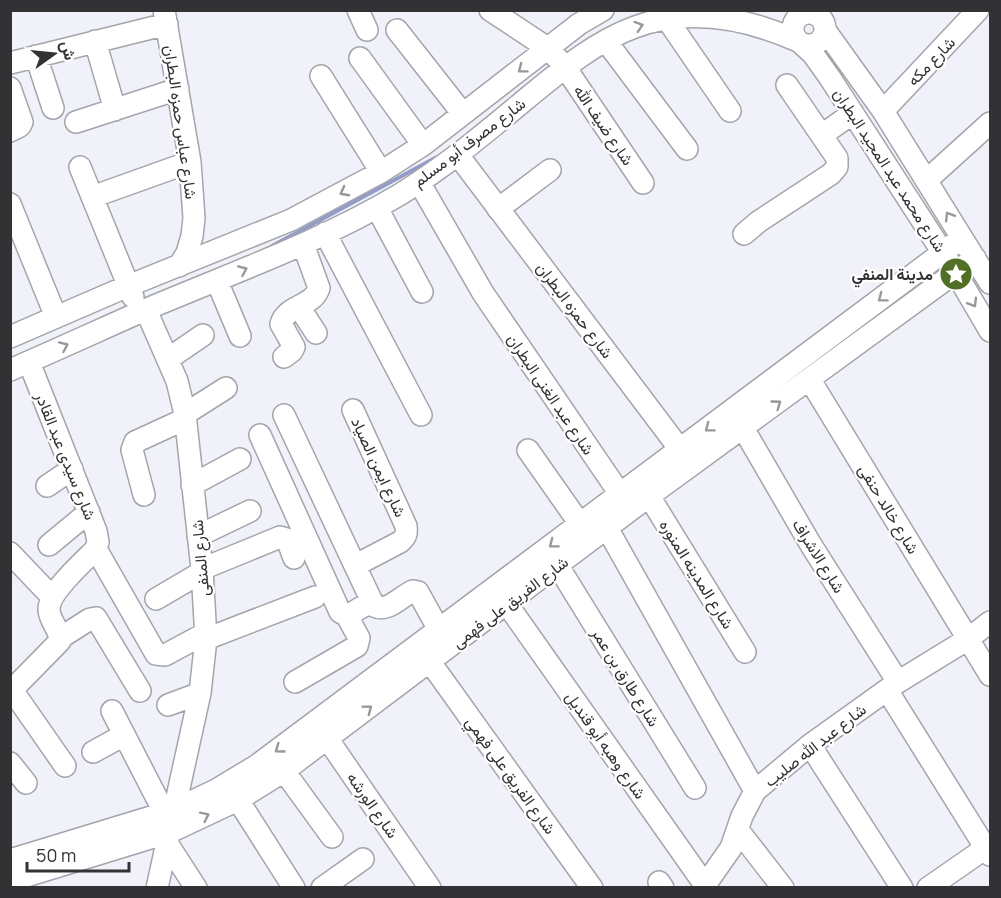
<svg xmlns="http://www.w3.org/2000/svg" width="1001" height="898" font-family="Manrope,Vazirmatn,sans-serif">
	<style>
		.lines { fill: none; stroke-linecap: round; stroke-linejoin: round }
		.stream { stroke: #959bc9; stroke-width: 4 }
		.minor-casing { stroke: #a3a5ac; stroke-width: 24 }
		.minor { stroke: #fff; stroke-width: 21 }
		.oneway { stroke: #98989a }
		.labels { text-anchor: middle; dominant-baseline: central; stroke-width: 4.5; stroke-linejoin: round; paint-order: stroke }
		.street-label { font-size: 16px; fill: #323235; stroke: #fff }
		.poi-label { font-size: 16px; font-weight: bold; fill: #323235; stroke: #fff; text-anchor: end }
	</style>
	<rect width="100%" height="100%" fill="#f0f1f9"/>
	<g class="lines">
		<!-- stream -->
		<path class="stream" d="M 272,246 L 437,157"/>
		<defs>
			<path id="minor" d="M 164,10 L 190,162 L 194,218 L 192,236 L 187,253 L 179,266
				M 358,10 L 367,30
				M 490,10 L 549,49 L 565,67 L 643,183
				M793 29a16 16 0 1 1 32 0a16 16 0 1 1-32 0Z
				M 667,19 L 730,111
				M 397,30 L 463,114
				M 825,30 L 883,111 L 990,283
				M 95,41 L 115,110
				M 606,41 L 687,149
				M 802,44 L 813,54 L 830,78 L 956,273 L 990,331
				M 36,56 L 53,108
				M 360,58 L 423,145
				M 10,63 L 167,24
				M 321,76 L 381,172
				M 10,88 L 22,122 L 20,126 L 10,131
				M 883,111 L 978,10
				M 76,122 L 178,89
				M 822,135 L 853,113
				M 458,155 L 688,460
				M 80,167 L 133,297
				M 927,180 L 990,123
				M 419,182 L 483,293 L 620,494
				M 92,197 L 190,162
				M 10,204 L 56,317
				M 377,208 L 422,292
				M 498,209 L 550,170
				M 325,233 L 421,415
				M 744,234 L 758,222 L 831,174 L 837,167 L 837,158 L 787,85
				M 217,281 L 240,336
				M 299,307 L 316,333
				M 146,310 L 177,381 L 185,414 L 202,569 L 206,639 L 200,693 L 157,888
				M 10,337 L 128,286 L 291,220 L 381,172 L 423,145 L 579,24 L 603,10
				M 284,357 L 292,351 L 294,347 L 281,324 C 286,305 313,307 319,288 L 303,244
				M 168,359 L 203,335
				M 10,370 C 56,350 102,329 147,309 C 232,273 320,242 399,195 C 445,167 485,133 526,99 C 559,72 594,42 635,27 C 689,7 746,18 798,41
				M 810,380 L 990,675
				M 353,410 L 406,526 C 407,534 406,537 400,542 L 356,565
				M 185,414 L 226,388
				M 284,415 L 374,606 C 388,613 401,596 413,591 L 418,592 L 439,630
				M 743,428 L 811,545 L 898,682
				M 260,435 L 340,612 L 347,616 L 372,601
				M 528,450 L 580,524
				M 192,485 L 240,459
				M 47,486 L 72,469
				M 144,495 L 132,450 L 135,442 L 185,419
				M 649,496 L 745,652
				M 607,528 L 755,791
				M 198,536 L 250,511
				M 49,545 L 89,512
				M 96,549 L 156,654 L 165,655 L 206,633
				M 10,553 L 52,597
				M 558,566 L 695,788
				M 202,569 L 280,537 L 287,539 L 294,558
				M 156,599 L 202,572
				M 507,604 L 705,885
				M 60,638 L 90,619 L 96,618 L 140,691
				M 206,639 L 315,597
				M 430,662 L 592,888
				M 295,682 L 357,646 L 359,638 L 347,616
				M 10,687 L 65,766
				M 887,690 L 990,855
				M 10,692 L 60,641 C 60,629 49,621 49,609 C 49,592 83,562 96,549 L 98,542 L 96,531 L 29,362
				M 168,705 L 200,693
				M 112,711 L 165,814
				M 320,728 L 430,888
				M 810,745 L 902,888
				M 93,752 L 124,735
				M 10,763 L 26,783
				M 284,771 L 332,837
				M 238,800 L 294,888
				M 738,830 L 783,888
				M 167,843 L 196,888
				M 10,860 L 174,810 L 216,790 L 256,766 L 962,238
				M 10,881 L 170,832 L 238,800 L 284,771 L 649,496 L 975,258
				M 659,882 L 663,888
				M 322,888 L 363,859
				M 703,888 L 731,848 L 742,816 L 755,791 L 810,745 L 898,682 L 968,639 L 990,622
				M 928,888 L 990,845"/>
		</defs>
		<!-- minor casing -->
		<use href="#minor" class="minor-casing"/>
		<!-- minor -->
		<use href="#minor" class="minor"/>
	</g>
	<!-- one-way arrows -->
	<defs><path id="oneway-chevron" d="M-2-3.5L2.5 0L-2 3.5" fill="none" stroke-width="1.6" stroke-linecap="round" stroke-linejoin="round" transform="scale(1.5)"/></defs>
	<g class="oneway">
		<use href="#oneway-chevron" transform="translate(639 26) rotate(-18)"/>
		<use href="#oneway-chevron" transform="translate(522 69) rotate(143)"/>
		<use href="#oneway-chevron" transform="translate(344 192) rotate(152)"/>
		<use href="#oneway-chevron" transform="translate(949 216) rotate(-122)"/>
		<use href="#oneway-chevron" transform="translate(243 270) rotate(-24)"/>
		<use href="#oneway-chevron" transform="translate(882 298) rotate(143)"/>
		<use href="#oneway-chevron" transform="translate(973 303) rotate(59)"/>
		<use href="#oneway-chevron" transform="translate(64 346) rotate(-24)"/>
		<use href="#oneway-chevron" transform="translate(777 404) rotate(-36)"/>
		<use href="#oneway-chevron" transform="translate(709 428) rotate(143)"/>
		<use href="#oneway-chevron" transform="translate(553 544) rotate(143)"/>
		<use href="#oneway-chevron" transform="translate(368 709) rotate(-37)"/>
		<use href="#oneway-chevron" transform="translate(279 749) rotate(144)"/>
		<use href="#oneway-chevron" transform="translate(205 816) rotate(-26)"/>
	</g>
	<!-- icons -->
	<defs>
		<symbol id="sight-disc" viewBox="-11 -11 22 22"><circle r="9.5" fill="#517026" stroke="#fff"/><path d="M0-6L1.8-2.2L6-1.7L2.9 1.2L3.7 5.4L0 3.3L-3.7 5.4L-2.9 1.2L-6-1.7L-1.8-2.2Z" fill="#fff"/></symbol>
	</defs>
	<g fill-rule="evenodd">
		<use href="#sight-disc" x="937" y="255" width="38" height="38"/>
	</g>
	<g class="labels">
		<!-- street labels -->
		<g class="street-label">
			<text transform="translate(931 61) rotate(-46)">شارع مكه</text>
			<text transform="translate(181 122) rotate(82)">شارع عباس حمزه البطران</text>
			<text transform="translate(604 125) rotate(56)">شارع ضيف الله</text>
			<text transform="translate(469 142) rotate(-37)">شارع مصرف أبو مسلم</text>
			<text transform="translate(890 170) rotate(57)">شارع محمد عبد المجيد البطران</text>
			<text transform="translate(575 310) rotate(53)">شارع حمزه البطران</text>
			<text transform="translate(551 394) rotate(56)">شارع عبد الغنى البطران</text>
			<text transform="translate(66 456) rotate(68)">شارع سيدى عبد القادر</text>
			<text transform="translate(379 467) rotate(65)">شارع ايمن الصياد</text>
			<text transform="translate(889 509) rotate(59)">شارع خالد حنفى</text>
			<text transform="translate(819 556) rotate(58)">شارع الاشراف</text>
			<text transform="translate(200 558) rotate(-95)">شارع المنفى</text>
			<text transform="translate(697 574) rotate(58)">شارع المدينه المنوره</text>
			<text transform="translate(510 602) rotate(-37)">شارع الفريق على فهمى</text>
			<text transform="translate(626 677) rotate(58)">شارع طارق بن عمر</text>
			<text transform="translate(606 745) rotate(55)">شارع وهبه أبو قنديل</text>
			<text transform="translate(815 745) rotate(-38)">شارع عبد الله صليب</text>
			<text transform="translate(511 775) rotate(54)">شارع الفريق على فهمي</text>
			<text transform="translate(373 805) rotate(55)">شارع الورشه</text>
		</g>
		<!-- poi labels -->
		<g class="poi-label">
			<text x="933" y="274">مدينة المنفي</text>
		</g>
	</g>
	<!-- border -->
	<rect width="1001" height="898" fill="none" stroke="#323235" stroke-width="24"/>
	<!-- north arrow -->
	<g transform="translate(54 54) rotate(75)" stroke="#ffffff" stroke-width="4.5" paint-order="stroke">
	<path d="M0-4.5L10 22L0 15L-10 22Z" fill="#323235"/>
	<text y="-9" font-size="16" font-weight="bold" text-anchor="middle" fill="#323235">ش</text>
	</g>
	<!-- scale -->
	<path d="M27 862v9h102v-9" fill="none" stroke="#323235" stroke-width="3"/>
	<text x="36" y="862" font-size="18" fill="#323235" stroke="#ffffff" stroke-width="4.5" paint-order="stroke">50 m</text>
</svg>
